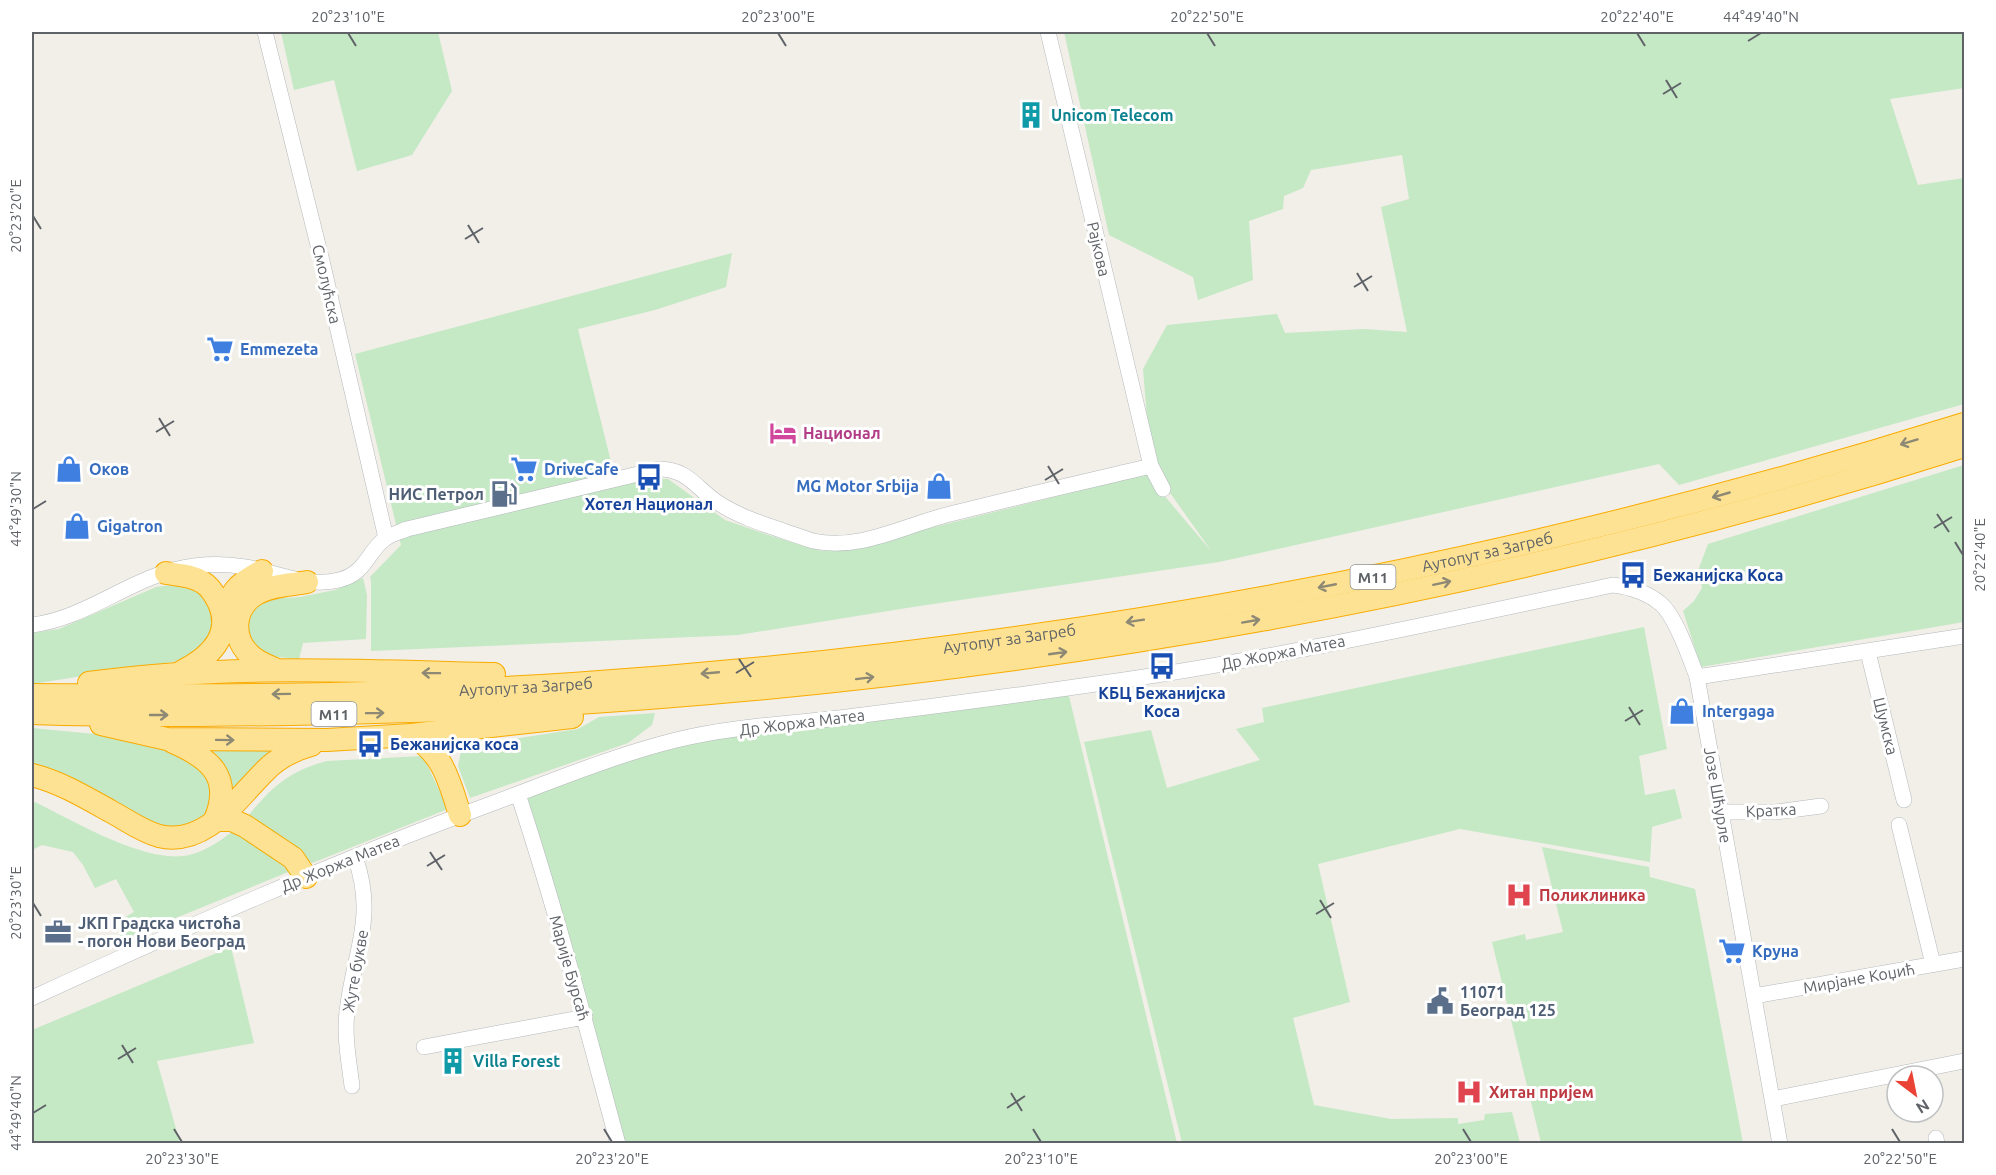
<svg xmlns="http://www.w3.org/2000/svg" width="1996" height="1175" font-family="Ubuntu,sans-serif">
	<style>
		.green { fill: #c5e8c5 }
		.lines { fill: none; stroke-linecap: round; stroke-linejoin: round }
		.minor-casing { stroke: #b5b8bc; stroke-width: 16 }
		.highway-casing { stroke: #f9ab00; stroke-width: 24 }
		.minor { stroke: #fff; stroke-width: 15 }
		.highway { stroke: #fde293; stroke-width: 22 }
		.oneway { stroke: #8e8975 }
		.ticks { fill: none; stroke: #5f6368; stroke-width: 2 }
		.labels { text-anchor: middle; dominant-baseline: central; stroke-width: 6; stroke-linejoin: round; paint-order: stroke }
		.shield { fill: #fff; stroke: #8f9295; stroke-width: 1.5 }
		.shield-label { font-size: 15px; font-weight: bold; fill: #5f6368 }
		.culture-label { font-size: 16px; font-weight: bold; fill: #0d838f; stroke: #fff; text-anchor: start }
		.street-label { font-size: 16px; fill: #5f6368; stroke: #fff }
		.shop-label { font-size: 16px; font-weight: bold; fill: #366cbe; stroke: #fff; text-anchor: start }
		.hotel-label { font-size: 16px; font-weight: bold; fill: #b23c85; stroke: #fff; text-anchor: start }
		.service-label { font-size: 16px; font-weight: bold; fill: #4e5e75; stroke: #fff; text-anchor: start }
		.transit-label { font-size: 16px; font-weight: bold; fill: #164399; stroke: #fff }
		.health-label { font-size: 16px; font-weight: bold; fill: #be3a42; stroke: #fff; text-anchor: start }
		.neatline { fill: none; stroke: #5f6368; stroke-width: 2 }
		.ticks-label { font-size: 15px; text-anchor: middle; fill: #5f6368 }
	</style>
	<rect width="100%" height="100%" fill="#f1efe8"/>
	<!-- green -->
	<path class="green" d="M 281,32 L 438,32 L 452,91 L 412,155 L 357,171 L 334,80 L 294,90 Z
		M 1064,32 L 1964,32 L 1964,88 L 1890,99 L 1918,185 L 1964,178 L 1964,404 L 1679,485 L 1659,464 L 1219,562 L 913,607 L 738,635 L 371,651 L 371,581 L 370,577 L 401,545 L 355,354 L 732,253 L 726,287 L 655,310 L 578,329 L 615,478 L 668,479 L 725,520 L 768,535 L 822,551 L 854,550 L 902,535 L 1146,474 L 1212,552 L 1151,466 L 1143,369 L 1167,325 L 1277,314 L 1285,333 L 1365,329 L 1407,332 L 1381,207 L 1409,199 L 1402,155 L 1311,170 L 1303,188 L 1284,196 L 1283,209 L 1249,221 L 1253,280 L 1198,300 L 1193,277 L 1109,235 Z
		M 1964,465 L 1964,622 L 1701,667 L 1683,611 L 1694,601 L 1702,588 L 1699,568 L 1708,544 Z
		M 363,578 L 367,595 L 366,639 L 303,643 L 299,659 L 267,656 L 249,638 L 243,622 L 249,609 L 271,599 L 300,597 L 335,590 Z
		M 179,584 C 203,593 211,600 218,625 L 199,653 L 178,661 L 32,684 L 32,633 L 59,629 L 156,587 Z
		M 1644,627 L 1667,749 L 1639,756 L 1645,795 L 1675,789 L 1682,818 L 1652,827 L 1650,862 L 1460,829 L 1318,864 L 1350,1002 L 1293,1018 L 1314,1105 L 1391,1119 L 1458,1118 L 1458,1124 L 1484,1120 L 1485,1114 L 1512,1112 L 1520,1143 L 1182,1143 L 1084,742 L 1151,730 L 1167,788 L 1260,760 L 1236,729 L 1264,722 L 1262,708 Z
		M 1067,688 L 1177,1143 L 624,1143 L 518,794 L 674,740 Z
		M 655,713 L 652,725 L 628,743 L 470,798 L 458,766 L 462,747 L 578,729 L 599,717 Z
		M 32,728 L 116,736 L 165,744 L 209,773 L 215,792 L 209,813 L 194,823 L 181,827 L 147,825 L 32,772 Z
		M 204,743 L 283,746 L 226,805 C 229,772 230,765 204,743 Z
		M 423,756 L 448,809 L 312,863 L 248,816 C 272,787 289,771 327,761 Z
		M 35,802 C 74,821 147,865 189,855 C 206,851 220,841 233,831 L 293,870 L 122,940 L 115,923 L 134,912 L 116,879 L 95,888 L 83,865 L 73,852 L 42,845 L 32,850 L 32,803 Z
		M 1542,847 L 1649,867 L 1650,877 L 1695,889 L 1743,1143 L 1541,1143 L 1492,942 L 1525,934 L 1526,940 L 1563,932 Z
		M 231,947 L 254,1043 L 157,1061 L 180,1143 L 32,1143 L 32,1030 Z"/>
	<g class="lines">
		<defs>
			<path id="minor" d="M 265,32 L 322,261 L 386,538
				M 1048,32 L 1151,466 L 1163,489
				M 32,625 C 90,618 135,573 194,566 C 211,564 228,564 245,567 C 276,572 306,588 339,580 C 367,573 367,551 386,538 C 392,534 400,532 407,529 L 659,469 C 686,469 694,485 714,500 C 742,520 780,529 813,541 C 861,551 905,525 950,514 C 1017,497 1084,482 1151,466
				M 1868,652 L 1904,800
				M 1697,677 L 1964,636
				M 518,794 C 556,909 586,1026 618,1144
				M 1722,812 L 1776,812 L 1821,806
				M 1899,825 L 1933,964
				M 1754,996 L 1964,959
				M 32,998 C 182,929 333,862 488,805 C 550,782 612,756 676,740 C 729,727 785,724 839,718 C 930,707 1020,695 1110,682 C 1279,658 1446,620 1613,585 C 1629,587 1648,593 1661,604 C 1676,617 1690,658 1697,677 L 1780,1144
				M 424,1047 L 585,1017
				M 352,1086 C 349,1062 344,1036 347,1012 C 353,954 377,918 355,857
				M 1773,1099 L 1964,1061
				M 1936,1138 L 1937,1144"/>
			<g id="highway">
				<path d="M 166,573 C 179,575 191,575 202,582 C 210,586 215,595 219,603 C 234,636 207,659 181,672"/>
				<path d="M 224,621 C 230,591 235,586 262,571"/>
				<path d="M 277,670 C 268,666 256,662 249,654 C 231,636 234,607 256,594 C 271,585 291,585 307,582"/>
				<path d="M 89,683 C 223,664 359,671 494,674"/>
				<path id="s1" d="M 32,695 C 212,696 393,696 573,684 C 1046,652 1512,566 1964,424"/>
				<path d="M 32,713 C 87,715 143,715 199,715 C 314,714 428,712 544,705 C 1023,677 1507,592 1964,446"/>
				<path d="M 101,724 L 167,739 L 327,740 L 411,735 L 572,717"/>
				<path d="M 411,735 C 443,752 450,783 460,815"/>
				<path d="M 173,742 C 210,758 233,777 215,820"/>
				<path d="M 32,775 C 60,782 85,797 110,811 C 127,820 141,831 159,836 C 205,847 236,800 264,772 C 276,759 293,750 311,745"/>
				<path d="M 215,820 L 232,820 L 245,826 L 293,858 L 306,877"/>
			</g>
		</defs>
		<!-- minor casing -->
		<use href="#minor" class="minor-casing"/>
		<!-- highway casing -->
		<use href="#highway" class="highway-casing"/>
		<!-- minor -->
		<use href="#minor" class="minor"/>
		<!-- highway -->
		<use href="#highway" class="highway"/>
	</g>
	<!-- one-way arrows -->
	<defs><path id="oneway-shaft" d="M-6 0H5M1.5-3L5.5 0L1.5 3" fill="none" stroke-width="1.6" stroke-linecap="round" stroke-linejoin="round" transform="scale(1.5)"/></defs>
	<g class="oneway">
		<use href="#oneway-shaft" transform="translate(1909 442) rotate(163)"/>
		<use href="#oneway-shaft" transform="translate(1721 495) rotate(164)"/>
		<use href="#oneway-shaft" transform="translate(1442 583) rotate(-12)"/>
		<use href="#oneway-shaft" transform="translate(1327 586) rotate(169)"/>
		<use href="#oneway-shaft" transform="translate(1135 621) rotate(171)"/>
		<use href="#oneway-shaft" transform="translate(1251 621) rotate(-10)"/>
		<use href="#oneway-shaft" transform="translate(1058 653) rotate(-8)"/>
		<use href="#oneway-shaft" transform="translate(431 673) rotate(-179)"/>
		<use href="#oneway-shaft" transform="translate(710 673) rotate(175)"/>
		<use href="#oneway-shaft" transform="translate(865 678) rotate(-7)"/>
		<use href="#oneway-shaft" transform="translate(281 694) rotate(179)"/>
		<use href="#oneway-shaft" transform="translate(375 713) rotate(-1)"/>
		<use href="#oneway-shaft" transform="translate(159 715)"/>
		<use href="#oneway-shaft" transform="translate(225 740) rotate(1)"/>
	</g>
	<!-- ticks -->
	<path class="ticks" d="M 348,33 L 356,46M 778,33 L 786,46M 1207,33 L 1215,46M 1637,33 L 1645,46M 1748,41 L 1761,33M 1666,80 L 1677,98M 1663,94 L 1681,83M 33,216 L 41,229M 468,225 L 479,243M 465,239 L 483,228M 1357,273 L 1368,291M 1354,287 L 1372,276M 159,418 L 170,436M 156,432 L 174,421M 1048,466 L 1059,484M 1045,480 L 1063,469M 33,509 L 46,501M 1937,514 L 1949,532M 1934,528 L 1952,517M 1955,542 L 1963,555M 739,659 L 751,677M 736,673 L 754,662M 1629,707 L 1640,725M 1625,721 L 1643,710M 430,852 L 442,870M 427,866 L 445,855M 1320,900 L 1331,918M 33,903 L 41,916M 1316,914 L 1334,903M 122,1045 L 133,1063M 118,1059 L 136,1048M 1011,1093 L 1022,1111M 1007,1108 L 1025,1096M 33,1113 L 46,1105M 174,1129 L 182,1142M 604,1129 L 612,1142M 1033,1129 L 1041,1142M 1463,1129 L 1471,1142M 1892,1129 L 1900,1142"/>
	<!-- icons -->
	<defs>
		<symbol id="building-bare" viewBox="-9 -9 18 18"><path d="M-4-6H4V6H1V3H-1V6H-4ZM-2.5-4.3h1.7v1.8h-1.7ZM.8-4.3h1.7v1.8H.8ZM-2.5-1h1.7V.8h-1.7ZM.8-1h1.7V.8H.8Z" fill="#0f9aa8" stroke="#fff" stroke-width="2.5" paint-order="stroke"/></symbol>
		<symbol id="supermarket-bare" viewBox="-9 -9 18 18"><path d="M-6-5.5h2.5l.6 2H6L4.5 2H-2.5L-4.4-4H-6ZM-1.5 3.2a1.3 1.3 0 1 0 .1 0ZM3 3.2a1.3 1.3 0 1 0 .1 0Z" fill="#3f7fe0" stroke="#fff" stroke-width="2.5" paint-order="stroke"/></symbol>
		<symbol id="hotel-bare" viewBox="-9 -9 18 18"><path d="M-6-4.5h1.5V1H6V5H4.5V3h-9V5H-6ZM-4 0a1.8 1.8 0 1 1 3.6 0ZM.5 0V-2.5h3Q6-2.5 6 0Z" fill="#d1479c" stroke="#fff" stroke-width="2.5" paint-order="stroke"/></symbol>
		<symbol id="shop-bare" viewBox="-9 -9 18 18"><path d="M-5-2.5h2.3a2.7 3.5 0 0 1 5.4 0H5L5.5 6h-11ZM-1.5-2.5h3a1.5 2.3 0 0 0-3 0Z" fill="#3f7fe0" stroke="#fff" stroke-width="2.5" paint-order="stroke"/></symbol>
		<symbol id="bus-bare" viewBox="-9 -9 18 18"><path d="M-5-6H5V4H4V6H2V4H-2V6H-4V4H-5ZM-3.5-4V0h7V-4ZM-3.5 1.2v1.5H-2V1.2ZM2 1.2v1.5H3.5V1.2Z" fill="#1a4fb4" stroke="#fff" stroke-width="2.5" paint-order="stroke"/></symbol>
		<symbol id="fuel-bare" viewBox="-9 -9 18 18"><path d="M-5.5-6h7V0h2V4h1.3V-2.5L3-4.5l.8-.8L6-3V5H2.5V1h-1V6h-7ZM-4.2-4.7v3.2H.2V-4.7Z" fill="#5c6f8a" stroke="#fff" stroke-width="2.5" paint-order="stroke"/></symbol>
		<symbol id="hospital-bare" viewBox="-9 -9 18 18"><path d="M-5-5h3v3.5h4V-5h3V5h-3V1.5h-4V5h-3Z" fill="#e0444e" stroke="#fff" stroke-width="2.5" paint-order="stroke"/></symbol>
		<symbol id="office-bare" viewBox="-9 -9 18 18"><path d="M-6-3h4V-5.5h4V-3h4V5H-6ZM-1-4.5V-3h2v-1.5ZM-6 0V1H6V0Z" fill="#5c6f8a" stroke="#fff" stroke-width="2.5" paint-order="stroke"/></symbol>
		<symbol id="civic-bare" viewBox="-9 -9 18 18"><path d="M-.6-6.5H3V-4.5H.6V-3L4-1V1h2V6H-6V1h2V-1L-.6-3ZM-1.2 2.5V6h2.4V2.5Z" fill="#5c6f8a" stroke="#fff" stroke-width="2.5" paint-order="stroke"/></symbol>
	</defs>
	<g fill-rule="evenodd">
		<use href="#building-bare" x="1012" y="96" width="38" height="38"/>
		<use href="#supermarket-bare" x="201" y="330" width="38" height="38"/>
		<use href="#hotel-bare" x="764" y="414" width="38" height="38"/>
		<use href="#shop-bare" x="50" y="450" width="38" height="38"/>
		<use href="#supermarket-bare" x="505" y="450" width="38" height="38"/>
		<use href="#bus-bare" x="630" y="458" width="38" height="38"/>
		<use href="#shop-bare" x="920" y="467" width="38" height="38"/>
		<use href="#fuel-bare" x="485" y="475" width="38" height="38"/>
		<use href="#shop-bare" x="58" y="507" width="38" height="38"/>
		<use href="#bus-bare" x="1614" y="556" width="38" height="38"/>
		<use href="#bus-bare" x="1143" y="647" width="38" height="38"/>
		<use href="#shop-bare" x="1663" y="692" width="38" height="38"/>
		<use href="#bus-bare" x="351" y="725" width="38" height="38"/>
		<use href="#hospital-bare" x="1500" y="876" width="38" height="38"/>
		<use href="#office-bare" x="39" y="913" width="38" height="38"/>
		<use href="#supermarket-bare" x="1713" y="932" width="38" height="38"/>
		<use href="#civic-bare" x="1421" y="982" width="38" height="38"/>
		<use href="#building-bare" x="434" y="1042" width="38" height="38"/>
		<use href="#hospital-bare" x="1450" y="1073" width="38" height="38"/>
	</g>
	<g class="labels">
		<!-- shield labels -->
		<g class="shield">
			<rect x="1350.5" y="565" width="45" height="24" rx="4.5"/>
			<rect x="311.5" y="702" width="45" height="24" rx="4.5"/>
		</g>
		<g class="shield-label">
			<text x="1373" y="577">M11</text>
			<text x="334" y="714">M11</text>
		</g>
		<!-- culture labels -->
		<g class="culture-label">
			<text x="1051" y="115">Unicom Telecom</text>
			<text x="473" y="1061">Villa Forest</text>
		</g>
		<!-- street labels -->
		<g class="street-label">
			<text transform="translate(1099 249) rotate(77)">Рајкова</text>
			<text transform="translate(327 284) rotate(77)">Смолућска</text>
			<text stroke="none"><textPath href="#s1" startOffset="1466">Аутопут за Загреб</textPath></text>
			<text stroke="none"><textPath href="#s1" startOffset="980">Аутопут за Загреб</textPath></text>
			<text transform="translate(1283 652) rotate(-11)">Др Жоржа Матеа</text>
			<text stroke="none"><textPath href="#s1" startOffset="494">Аутопут за Загреб</textPath></text>
			<text transform="translate(802 722) rotate(-7)">Др Жоржа Матеа</text>
			<text transform="translate(1886 726) rotate(76)">Шумска</text>
			<text transform="translate(1718 795) rotate(80)">Јозе Шћурле</text>
			<text transform="translate(1771 810) rotate(-3)">Кратка</text>
			<text transform="translate(340 863) rotate(-22)">Др Жоржа Матеа</text>
			<text transform="translate(570 968) rotate(74)">Марије Бурсаћ</text>
			<text transform="translate(355 971) rotate(-80)">Жуте букве</text>
			<text transform="translate(1859 978) rotate(-10)">Мирјане Коџић</text>
		</g>
		<!-- shop labels -->
		<g class="shop-label">
			<text x="240" y="349">Emmezeta</text>
			<text x="89" y="469">Оков</text>
			<text x="544" y="469">DriveCafe</text>
			<text x="919" y="486" text-anchor="end">MG Motor Srbija</text>
			<text x="97" y="526">Gigatron</text>
			<text x="1702" y="711">Intergaga</text>
			<text x="1752" y="951">Круна</text>
		</g>
		<!-- hotel labels -->
		<g class="hotel-label">
			<text x="803" y="433">Национал</text>
		</g>
		<!-- service labels -->
		<g class="service-label">
			<text x="484" y="494" text-anchor="end">НИС Петрол</text>
			<text x="78" y="923">ЈКП Градска чистоћа<tspan x="78" dy="18">- погон Нови Београд</tspan></text>
			<text x="1460" y="992">11071<tspan x="1460" dy="18">Београд 125</tspan></text>
		</g>
		<!-- transit labels -->
		<g class="transit-label">
			<text x="649" y="504">Хотел Национал</text>
			<text x="1653" y="575" text-anchor="start">Бежанијска Коса</text>
			<text x="1162" y="693">КБЦ Бежанијска<tspan x="1162" dy="18">Коса</tspan></text>
			<text x="390" y="744" text-anchor="start">Бежанијска коса</text>
		</g>
		<!-- health labels -->
		<g class="health-label">
			<text x="1539" y="895">Поликлиника</text>
			<text x="1489" y="1092">Хитан пријем</text>
		</g>
	</g>
	<!-- border -->
	<rect width="1996" height="1175" fill="none" stroke="#ffffff" stroke-width="66"/>
	<!-- north arrow -->
	<g transform="translate(1915 1094) rotate(148)"><circle r="28" fill="#ffffff" stroke="#bfc1c3" stroke-width="1.5"/>
	<path d="M0-4.5L10 22L0 15L-10 22Z" fill="#ea4335"/>
	<text y="-9" font-size="16" font-weight="bold" text-anchor="middle" fill="#5f6368">N</text>
	</g>
	<rect x="33" y="33" width="1930" height="1109" class="neatline"/>
	<g class="ticks-label">
		<text x="348" y="22">20°23'10"E</text>
		<text x="778" y="22">20°23'00"E</text>
		<text x="1207" y="22">20°22'50"E</text>
		<text x="1637" y="22">20°22'40"E</text>
		<text x="1761" y="22">44°49'40"N</text>
		<text transform="translate(16 216) rotate(-90)" y="5">20°23'20"E</text>
		<text transform="translate(16 509) rotate(-90)" y="5">44°49'30"N</text>
		<text transform="translate(1980 555) rotate(-90)" y="5">20°22'40"E</text>
		<text transform="translate(16 903) rotate(-90)" y="5">20°23'30"E</text>
		<text transform="translate(16 1113) rotate(-90)" y="5">44°49'40"N</text>
		<text x="182" y="1164">20°23'30"E</text>
		<text x="612" y="1164">20°23'20"E</text>
		<text x="1041" y="1164">20°23'10"E</text>
		<text x="1471" y="1164">20°23'00"E</text>
		<text x="1900" y="1164">20°22'50"E</text>
	</g>
</svg>
